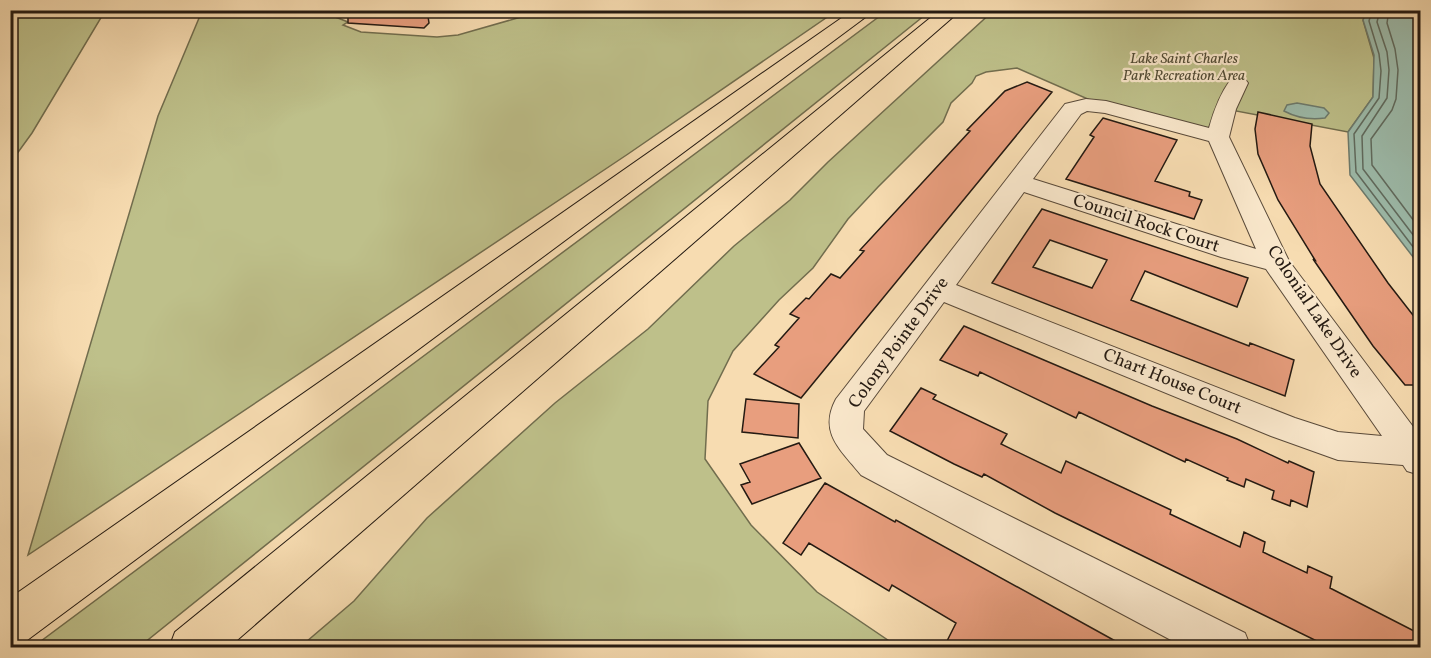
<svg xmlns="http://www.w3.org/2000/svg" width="1431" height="658" font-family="Vollkorn,serif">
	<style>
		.green { fill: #bec08a; stroke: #716d4e; stroke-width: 1.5 }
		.water { fill: #9dbcac; stroke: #6d7b6e; stroke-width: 1.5 }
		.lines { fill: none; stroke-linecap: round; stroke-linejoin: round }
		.shore { stroke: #606b5f; stroke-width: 1.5 }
		.building { fill: #e89e7e; stroke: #241a12; stroke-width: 1.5; fill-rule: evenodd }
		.minor-casing { stroke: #594a3a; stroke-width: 2 }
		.highway-casing { stroke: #241a12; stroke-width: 2 }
		.minor { fill: #fae8cc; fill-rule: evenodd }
		.highway { fill: #f7dcb1; fill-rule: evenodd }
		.labels { text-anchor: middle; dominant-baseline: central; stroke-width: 4.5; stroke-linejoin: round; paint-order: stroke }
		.far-park-label { font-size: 15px; font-style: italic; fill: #524c36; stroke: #fae8cc }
		.street-label { font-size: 18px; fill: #241a12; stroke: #fae8cc }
	</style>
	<rect width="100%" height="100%" fill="#f7dcb1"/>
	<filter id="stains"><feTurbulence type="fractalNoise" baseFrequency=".00333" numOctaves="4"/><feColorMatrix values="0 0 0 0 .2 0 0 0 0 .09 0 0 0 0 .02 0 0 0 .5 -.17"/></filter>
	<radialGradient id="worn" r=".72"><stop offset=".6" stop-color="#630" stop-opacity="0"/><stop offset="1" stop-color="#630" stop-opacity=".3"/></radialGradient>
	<!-- green -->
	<path class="green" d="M 11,10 L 105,11 L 32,133 L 11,162 Z
		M 888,10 L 930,11 L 139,647 L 33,647 Z
		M 202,11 L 320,11 L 348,22 L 343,25 L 361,32 L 437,37 L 458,35 L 521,17 L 535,11 L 836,11 L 628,154 L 28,555 L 158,116 Z
		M 993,11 L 1368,11 L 1363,20 L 1374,58 L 1373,97 L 1348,132 L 1226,109 L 1218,137 L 1106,107 L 1017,68 L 986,72 L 976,76 L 972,83 L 951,103 L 943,122 L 878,187 L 848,219 L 813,268 L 779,300 L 733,351 L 708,401 L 705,459 L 751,525 L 817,592 L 898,647 L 299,648 L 354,601 L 427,518 L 555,403 L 648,329 L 734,246 L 790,200 L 828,162 Z"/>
	<!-- water -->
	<path class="water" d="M 1367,11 L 1420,11 L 1420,266 L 1350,175 L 1348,132 L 1373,97 L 1374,55 L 1363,20 Z
		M 1297,103 L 1324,108 L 1329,113 L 1325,118 C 1310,120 1297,118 1284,111 L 1287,105 Z"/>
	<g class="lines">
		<!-- shore -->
		<path class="shore" d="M 1372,10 L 1369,21 L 1379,54 L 1381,71 L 1379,98 L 1354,134 L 1356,172 L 1420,256
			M 1380,10 L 1377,22 L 1387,52 L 1389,70 L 1387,98 L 1362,136 L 1363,169 L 1420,244
			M 1389,10 L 1387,23 L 1395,49 L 1398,70 L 1396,99 L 1392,110 L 1371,139 L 1372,165 L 1420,229"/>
	</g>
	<!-- building -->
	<path class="building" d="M 348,10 L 427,10 L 429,23 L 424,28 L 348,23 Z
		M 1027,82 L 1052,92 L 801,398 L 754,374 L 779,347 L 775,345 L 799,318 L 790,314 L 806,298 L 809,299 L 831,274 L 840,278 L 864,251 L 860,250 L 970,131 L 967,130 L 1005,91 Z
		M 1258,112 L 1312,124 L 1310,146 L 1320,184 L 1388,283 L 1416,319 L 1420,319 L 1420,385 L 1405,385 L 1373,346 L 1313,259 L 1315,260 L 1278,200 L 1258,154 L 1255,129 Z
		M 1103,118 L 1177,140 L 1155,181 L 1190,192 L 1189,196 L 1202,200 L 1194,219 L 1066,179 L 1094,137 L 1090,135 Z
		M 1042,209 L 1248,278 L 1237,307 L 1145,271 L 1131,300 L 1249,346 L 1250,343 L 1294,360 L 1285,396 L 992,283 ZM 1050,240 L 1107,260 L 1092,288 L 1033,267 Z
		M 964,326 L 1152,406 L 1237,439 L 1288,463 L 1289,461 L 1314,472 L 1307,507 L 1291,500 L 1290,506 L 1272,499 L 1274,491 L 1246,479 L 1244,487 L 1227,480 L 1228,478 L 1186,459 L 1185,462 L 1079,412 L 1076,418 L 980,372 L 978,376 L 940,360 Z
		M 921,388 L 936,395 L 933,399 L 1007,434 L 1001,444 L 1061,473 L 1066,461 L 1171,510 L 1170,514 L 1240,547 L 1244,532 L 1265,542 L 1263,552 L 1307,573 L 1308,566 L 1332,577 L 1330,588 L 1420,634 L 1420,648 L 1331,648 L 1055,513 L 984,474 L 982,477 L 954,464 L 890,431 Z
		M 746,399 L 799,404 L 798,438 L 742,432 Z
		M 799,443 L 821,478 L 752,504 L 741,485 L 750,482 L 740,464 Z
		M 825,483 L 895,522 L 896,520 L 1128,648 L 957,648 L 947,641 L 956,623 L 892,585 L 889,591 L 809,543 L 801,555 L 783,543 Z"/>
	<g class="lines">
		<defs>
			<path id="minor" d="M 1238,77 L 1245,79 L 1248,83 L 1236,109 L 1229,137 L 1289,261 L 1420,436 L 1420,475 L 1407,471 L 1403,465 L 1338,460 L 1271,436 L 944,302 L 864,411 L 863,429 L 887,455 L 1245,633 L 1251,648 L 1186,648 L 861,475 C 841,450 818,433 836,399 L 1065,104 L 1086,99 L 1106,101 L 1209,128 C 1214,110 1220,94 1231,79 ZM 1087,111 L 1105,113 L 1209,141 L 1256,249 L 1033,179 L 1081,114 ZM 1024,192 L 1221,257 L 1266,269 L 1382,436 L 1338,432 L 1295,418 L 956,285 Z"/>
			<path id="highway" d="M 853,10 L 875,10 L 26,641 L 10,647 L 10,598 Z
				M 940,10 L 961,10 L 228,648 L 169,648 L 175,632 Z"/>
		</defs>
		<!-- minor casing -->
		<use href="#minor" class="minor-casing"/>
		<!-- highway casing -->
		<use href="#highway" class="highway-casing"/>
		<!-- minor -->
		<use href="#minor" class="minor"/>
		<!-- highway -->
		<use href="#highway" class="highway"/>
	</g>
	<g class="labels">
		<!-- far-park labels -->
		<g class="far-park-label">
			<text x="1184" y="59">Lake Saint Charles<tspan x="1184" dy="17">Park Recreation Area</tspan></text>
		</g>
		<!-- street labels -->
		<g class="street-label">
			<text transform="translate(1146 224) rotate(18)">Council Rock Court</text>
			<text transform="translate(1314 312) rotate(56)">Colonial Lake Drive</text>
			<text transform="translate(899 343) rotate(-54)">Colony Pointe Drive</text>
			<text transform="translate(1172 382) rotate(22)">Chart House Court</text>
		</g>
	</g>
	<!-- margin -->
	<rect width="1431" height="658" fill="none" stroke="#f7dcb1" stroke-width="36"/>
	<rect x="12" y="12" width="1407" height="634" fill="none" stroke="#241a12" stroke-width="3"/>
	<rect x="18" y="18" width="1395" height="622" fill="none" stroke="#241a12" stroke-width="1.5"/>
	<rect width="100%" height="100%" filter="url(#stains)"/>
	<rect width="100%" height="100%" fill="url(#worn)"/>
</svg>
